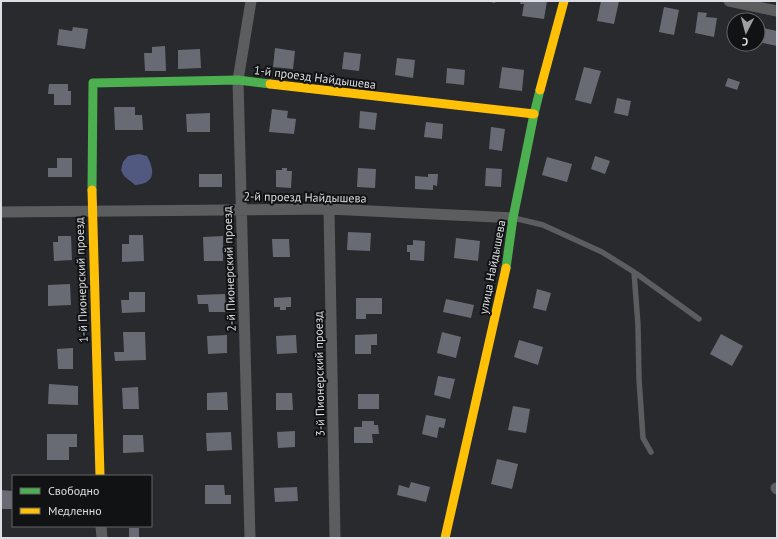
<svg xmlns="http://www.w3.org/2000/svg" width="778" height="539" font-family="'PT Sans',sans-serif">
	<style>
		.water { fill: #525980 }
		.building { fill: #696b74 }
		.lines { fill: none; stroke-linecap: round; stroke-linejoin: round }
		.lane { stroke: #5c5d5e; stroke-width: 5.5 }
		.street { stroke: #5c5d5e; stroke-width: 11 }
		.fast { stroke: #4caf50; stroke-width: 9 }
		.slow { stroke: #ffc107; stroke-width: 9 }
		.labels { text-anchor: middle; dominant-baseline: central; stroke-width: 4; stroke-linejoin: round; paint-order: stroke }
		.street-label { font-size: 12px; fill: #dddee3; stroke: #111214 }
	</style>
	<rect width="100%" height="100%" fill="#292a2d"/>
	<!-- water -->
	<path class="water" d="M 139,154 L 147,156 C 156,172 154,184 135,185 L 124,176 L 121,170 L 123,162 L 128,156 Z"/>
	<!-- building -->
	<path class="building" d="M 486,1 L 496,1 L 495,3 Z
		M 521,1 L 547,1 L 544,19 L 522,16 L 524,4 L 520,4 Z
		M 601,1 L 619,1 L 614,24 L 597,21 Z
		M 664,7 L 679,10 L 674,35 L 659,32 Z
		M 698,12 L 707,13 L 706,17 L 717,18 L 714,37 L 695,33 Z
		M 73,27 L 88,29 L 85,49 L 57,45 L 59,29 L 72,31 Z
		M 758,27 L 777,31 L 777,46 L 758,42 Z
		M 165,46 L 166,71 L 145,71 L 144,53 L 152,53 L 152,47 Z
		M 275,48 L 295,51 L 293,69 L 273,67 Z
		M 200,49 L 201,68 L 178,69 L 178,50 Z
		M 344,52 L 361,54 L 359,71 L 342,69 Z
		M 397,58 L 415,60 L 413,78 L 395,75 Z
		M 502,67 L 524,70 L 522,91 L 499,88 Z
		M 584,67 L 601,71 L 591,104 L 575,100 Z
		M 447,68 L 465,70 L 464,85 L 446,83 Z
		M 728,78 L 740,82 L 737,90 L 725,86 Z
		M 49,84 L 68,84 L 68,91 L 71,91 L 71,105 L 54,105 L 54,94 L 48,94 Z
		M 617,98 L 631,101 L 628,116 L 614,113 Z
		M 114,107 L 135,107 L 135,115 L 142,115 L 143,130 L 115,130 Z
		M 272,109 L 288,111 L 287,118 L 296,119 L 294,134 L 269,132 Z
		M 360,111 L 377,113 L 375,130 L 359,128 Z
		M 210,113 L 210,132 L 187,132 L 186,114 Z
		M 426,122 L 443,124 L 442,139 L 424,137 Z
		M 491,127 L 505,129 L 502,151 L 489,149 Z
		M 595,156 L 610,161 L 605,174 L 591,169 Z
		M 547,157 L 572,164 L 567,182 L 542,175 Z
		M 57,158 L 72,158 L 72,177 L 48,177 L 48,168 L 57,168 Z
		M 282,168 L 287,168 L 287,171 L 292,171 L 291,188 L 276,187 L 276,170 L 282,170 Z
		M 358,168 L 376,169 L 375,188 L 357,187 Z
		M 486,168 L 502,169 L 501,187 L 485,186 Z
		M 199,174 L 222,174 L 222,187 L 199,187 Z
		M 428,174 L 438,174 L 437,186 L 433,185 L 433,190 L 415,189 L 415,176 L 428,177 Z
		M 348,232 L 371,233 L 370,251 L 347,250 Z
		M 129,235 L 143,235 L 144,261 L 122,262 L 122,244 L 129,244 Z
		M 58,236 L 71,236 L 72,260 L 54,261 L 53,242 L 58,242 Z
		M 223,236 L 223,261 L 204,261 L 203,237 Z
		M 456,238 L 480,241 L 478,261 L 454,258 Z
		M 272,239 L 289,239 L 290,257 L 273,257 Z
		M 413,240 L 425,241 L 424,261 L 410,260 L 410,252 L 407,252 L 407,245 L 413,245 Z
		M 70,284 L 71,305 L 48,306 L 48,285 Z
		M 537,289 L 551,293 L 546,311 L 533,308 Z
		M 129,292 L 145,292 L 145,312 L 122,313 L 121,300 L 129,300 Z
		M 225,294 L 226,312 L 209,312 L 208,304 L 198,304 L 197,295 Z
		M 291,297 L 291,307 L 286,307 L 286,310 L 280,310 L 280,307 L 274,307 L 274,298 Z
		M 356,298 L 382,298 L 382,314 L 366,314 L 366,319 L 356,319 Z
		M 446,299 L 474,305 L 471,318 L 443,312 Z
		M 123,332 L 145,332 L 146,360 L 115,361 L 114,352 L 124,352 Z
		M 442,332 L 461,337 L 456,358 L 437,353 Z
		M 377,334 L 377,345 L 371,345 L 371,354 L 355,354 L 355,335 Z
		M 721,334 L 743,346 L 732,366 L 710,354 Z
		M 227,335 L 227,353 L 208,354 L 207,336 Z
		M 296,335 L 297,353 L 277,354 L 276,336 Z
		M 519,340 L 543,347 L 538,365 L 514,357 Z
		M 73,348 L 73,369 L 58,369 L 57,349 Z
		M 438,376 L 455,379 L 450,399 L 434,395 Z
		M 49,384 L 78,386 L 78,405 L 48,404 Z
		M 138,387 L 139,409 L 123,409 L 122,388 Z
		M 227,392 L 228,410 L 207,410 L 207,393 Z
		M 276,393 L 292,393 L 293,410 L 276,410 Z
		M 358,394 L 379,394 L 379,409 L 358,409 Z
		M 513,406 L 530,409 L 526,433 L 508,430 Z
		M 426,415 L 446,419 L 444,428 L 439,427 L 437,438 L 422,434 Z
		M 362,421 L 374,421 L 374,425 L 378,425 L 379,434 L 372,434 L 373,443 L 354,443 L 354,427 L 362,427 Z
		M 295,431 L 295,447 L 278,448 L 277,432 Z
		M 231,432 L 232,450 L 207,451 L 206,433 Z
		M 47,434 L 77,434 L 77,447 L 69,447 L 69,460 L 47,460 Z
		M 123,435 L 143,435 L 144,452 L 123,453 Z
		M 497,459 L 518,464 L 512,489 L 491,484 Z
		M 411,482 L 430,487 L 426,502 L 397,495 L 399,485 L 409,488 Z
		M 205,485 L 224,485 L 225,495 L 231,495 L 231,504 L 205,504 Z
		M 297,487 L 298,501 L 275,502 L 274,488 Z
		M 1,490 L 13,491 L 13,509 L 1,509 Z
		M 129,528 L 139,528 L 139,538 L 129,538 Z"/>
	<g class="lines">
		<!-- lane -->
		<path class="lane" d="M 514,218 L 543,225 L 602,252 L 634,272 L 699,319
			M 634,272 L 638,325 L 639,379 L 643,438 L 651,452"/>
		<!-- street -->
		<path class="street" d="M 729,1 L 777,11
			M 329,209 L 335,538
			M 1,212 L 329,209 L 513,218
			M 776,488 L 777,489
			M 101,526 L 102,538
			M 250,538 L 238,80 L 251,1"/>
		<!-- fast -->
		<path class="fast" d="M 92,190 L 93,83 L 238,80 L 270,84
			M 506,268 L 513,218 L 534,114 L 540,90"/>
		<!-- slow -->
		<path class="slow" d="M 270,84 L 534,114
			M 540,90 L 564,1
			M 92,190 L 100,476
			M 445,538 L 506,268"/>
	</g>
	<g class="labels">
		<!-- street labels -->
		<g class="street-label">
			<text transform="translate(315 77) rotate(7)">1-й проезд Найдышева</text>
			<text transform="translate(305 197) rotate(1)">2-й проезд Найдышева</text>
			<text transform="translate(492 267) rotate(-79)">улица Найдышева</text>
			<text transform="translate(229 269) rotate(-92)">2-й Пионерский проезд</text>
			<text transform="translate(81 280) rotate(-92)">1-й Пионерский проезд</text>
			<text transform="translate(319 374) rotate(-91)">3-й Пионерский проезд</text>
		</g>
	</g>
	<!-- border -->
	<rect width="778" height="539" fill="none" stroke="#dddee3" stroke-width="4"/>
	<!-- legend -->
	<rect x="12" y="475" width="140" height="52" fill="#111214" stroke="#636467"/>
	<rect x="20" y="488" width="20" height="6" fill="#4caf50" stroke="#636467"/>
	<text x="48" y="495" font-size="12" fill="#dddee3">Свободно</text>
	<rect x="20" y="508" width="20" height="6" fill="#ffc107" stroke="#636467"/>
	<text x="48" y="515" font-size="12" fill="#dddee3">Медленно</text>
	<!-- north arrow -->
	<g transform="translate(746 32) rotate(186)"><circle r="19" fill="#111214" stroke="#636467"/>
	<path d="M0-3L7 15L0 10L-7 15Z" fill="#9e9fa3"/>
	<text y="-6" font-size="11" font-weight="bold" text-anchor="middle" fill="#dddee3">С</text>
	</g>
</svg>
